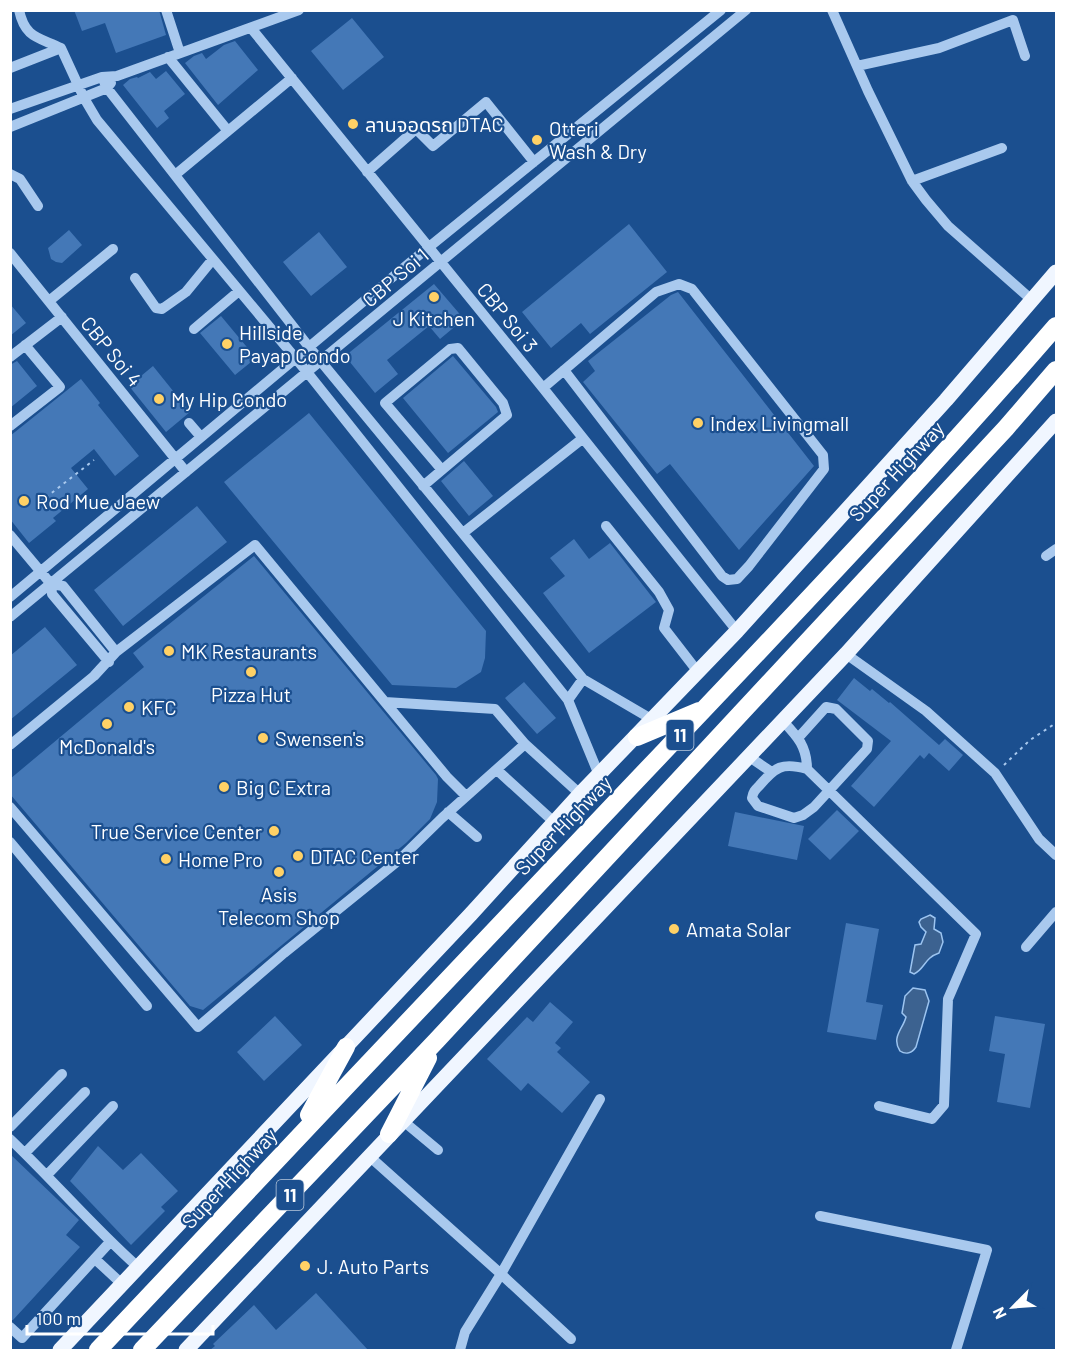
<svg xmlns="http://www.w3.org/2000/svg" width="1067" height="1361" font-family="Barlow,'Noto Sans Thai',sans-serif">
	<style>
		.water { fill: #3c6290; stroke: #9cc4f0; stroke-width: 1.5 }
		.building { fill: #4478b7 }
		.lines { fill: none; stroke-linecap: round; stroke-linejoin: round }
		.path { stroke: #a9c9ee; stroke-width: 2; stroke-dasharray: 3 4.5; stroke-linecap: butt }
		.minor { stroke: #a9c9ee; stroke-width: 10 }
		.major { stroke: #f0f6ff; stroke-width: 15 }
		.highway { stroke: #fff; stroke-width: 18 }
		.poi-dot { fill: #ffd166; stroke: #1b4f8f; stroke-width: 2 }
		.labels { text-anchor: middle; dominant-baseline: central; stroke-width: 4.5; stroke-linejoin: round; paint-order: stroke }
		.shield { fill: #1b4f8f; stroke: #bbcadd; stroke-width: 1.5 }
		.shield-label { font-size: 18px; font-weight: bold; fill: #fff }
		.poi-label { font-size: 20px; fill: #fff; stroke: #1b4f8f; text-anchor: start }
		.street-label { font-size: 20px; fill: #fff; stroke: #1b4f8f }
	</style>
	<rect width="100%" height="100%" fill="#1b4f8f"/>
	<!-- water -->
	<path class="water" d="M 930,915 L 935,918 L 934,929 L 941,933 L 943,942 L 939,953 C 924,958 925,969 914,974 L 910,972 L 915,945 L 921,944 L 926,932 L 921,927 L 919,922 L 921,919 Z
		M 913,988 L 925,990 L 929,1001 L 916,1047 C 912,1053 906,1055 900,1051 C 891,1037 903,1029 906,1017 L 902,1013 L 905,996 Z"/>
	<!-- building -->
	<path class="building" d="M 74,10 L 159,10 L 166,35 L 116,53 L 105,23 L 82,31 Z
		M 352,18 L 384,57 L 343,90 L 311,51 Z
		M 235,41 L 258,70 L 218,105 L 185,63 L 194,56 L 202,53 L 206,59 L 224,45 Z
		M 166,71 L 185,94 L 164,111 L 169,118 L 157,128 L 123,85 L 130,79 L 137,77 L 138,78 L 150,72 L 156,79 Z
		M 629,224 L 667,272 L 590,334 L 581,323 L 551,348 L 522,312 Z
		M 69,230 L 82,245 L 62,263 L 56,262 L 51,259 L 48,248 Z
		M 319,232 L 347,267 L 311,296 L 283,262 Z
		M 434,284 L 464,319 L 440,339 L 429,326 L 387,360 L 398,374 L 375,393 L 345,356 Z
		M 678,292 L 814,466 L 739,550 L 670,464 L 657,474 L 583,382 L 595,371 L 588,361 L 671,295 Z
		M 10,304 L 26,323 L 10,336 Z
		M 221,316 L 256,358 L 235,375 L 200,333 Z
		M 453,356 L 496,407 L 498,412 L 448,453 L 403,398 Z
		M 17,361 L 37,386 L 10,408 L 10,365 Z
		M 153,366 L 190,412 L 166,432 L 129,386 Z
		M 81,379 L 100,403 L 98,405 L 139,456 L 115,476 L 94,449 L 71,468 L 88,489 L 53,518 L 56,521 L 29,543 L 10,519 L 10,436 Z
		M 309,413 L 486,631 L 485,658 L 481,672 L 456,688 L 392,685 L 224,482 Z
		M 464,461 L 493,496 L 469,516 L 441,481 Z
		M 197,506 L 227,542 L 123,626 L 94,590 Z
		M 574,539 L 589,559 L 610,543 L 656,602 L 589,653 L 543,593 L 565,576 L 550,558 Z
		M 254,556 L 436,775 L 438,779 L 437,802 L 430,819 L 406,843 L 203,1010 L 190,1006 L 10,794 L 10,779 L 144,667 L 133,653 Z
		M 45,627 L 77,665 L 10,720 L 10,656 Z
		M 854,678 L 870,691 L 872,689 L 889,703 L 890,702 L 939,745 L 945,739 L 963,755 L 949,771 L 929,753 L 924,759 L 920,755 L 874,807 L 851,786 L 891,741 L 837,700 Z
		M 524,682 L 556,718 L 537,734 L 505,698 Z
		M 837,810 L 859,831 L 830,860 L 808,839 Z
		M 735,812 L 804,826 L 797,860 L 728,846 Z
		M 846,923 L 879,929 L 866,1002 L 883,1005 L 876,1040 L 827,1032 Z
		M 550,1002 L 573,1022 L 555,1043 L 561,1048 L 557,1052 L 590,1082 L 562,1113 L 528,1083 L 521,1091 L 487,1059 L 527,1017 L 533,1022 Z
		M 275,1016 L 302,1045 L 264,1081 L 237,1052 Z
		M 995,1016 L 1045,1024 L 1030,1108 L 997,1102 L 1005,1054 L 989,1051 Z
		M 98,1146 L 123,1170 L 141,1153 L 178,1191 L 161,1207 L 165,1211 L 131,1245 L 70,1181 Z
		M 10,1154 L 79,1220 L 66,1235 L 80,1247 L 13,1320 L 10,1320 Z
		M 316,1293 L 368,1350 L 210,1350 L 215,1346 L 213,1344 L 254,1305 L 276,1330 Z"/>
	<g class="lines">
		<!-- path -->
		<path class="path" d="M 40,502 L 94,460
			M 1004,765 L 1030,740 L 1056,723"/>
		<!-- minor -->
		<path class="minor" d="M 19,10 C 25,38 38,37 61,48 L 84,98 L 97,120 L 307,372 L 568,700 L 599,775
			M 166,10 L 180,53
			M 832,10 L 868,91 L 912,181 L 926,200 L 948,226 L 1033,301
			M 251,28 L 543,388 L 737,631
			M 168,57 L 228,131
			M 857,66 L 939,48 L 1013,20 L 1025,56
			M 10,68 L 61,48
			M 102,77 L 107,88 L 309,347 L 583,679 L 653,720
			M 10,109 L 102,77 L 117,76 L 299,10
			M 10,127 L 107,88 L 111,83
			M 367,172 L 416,129 L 433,146 L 486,102 L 534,162
			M 10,174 L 20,179 L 38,206
			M 175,175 L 292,78
			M 912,181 L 1002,148
			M 10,253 L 186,472
			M 135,278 L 156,308 L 162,309 L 186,292 L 213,259
			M 49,301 L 113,249
			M 194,329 L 239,291
			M 10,357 L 62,317
			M 543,388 L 656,292 L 679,284 L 692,289 L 823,455 L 824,469 L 749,566 L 737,579 L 728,580 L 722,576 L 564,370
			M 189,423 L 201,437
			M 10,426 L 60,387 L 25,345
			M 423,486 L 507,415 L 503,403 L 458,348 L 450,349 L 385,403 L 442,470
			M 606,526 L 659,592 L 669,610 L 664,628 L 698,672
			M 463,533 L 582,439
			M 10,535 L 51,584 L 52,594 L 109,662
			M 1046,556 L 1056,549
			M 51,584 L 63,586 L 116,652
			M 10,597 L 413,260 L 721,10
			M 10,617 L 746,10
			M 846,654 L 926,711 L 995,773 L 1039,839 L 1056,855
			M 568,700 L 583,679
			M 385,702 L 495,709 L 525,744 L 580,794
			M 782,720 C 797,736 807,746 807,769 C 782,762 775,767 759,786 C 755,790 753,792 752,798 L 758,806 L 794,818 L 803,815 L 814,807 L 867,749 L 868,741 L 836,709 L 826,707 L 799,737
			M 10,745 L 94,676 L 116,652 L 255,545 L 447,777 L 466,796
			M 748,756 L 770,771
			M 807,769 L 976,934 L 948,999 L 944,1105 L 932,1119 L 879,1106
			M 497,770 L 554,822
			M 10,807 L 198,1027 L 284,953 L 399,860 L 442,818 L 525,744
			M 448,812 L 477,837
			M 10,842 L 147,1006
			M 1026,947 L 1056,912
			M 402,1120 L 438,1150
			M 10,1127 L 62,1074
			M 10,1139 C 54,1181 93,1227 138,1267
			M 25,1153 L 85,1092
			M 369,1156 L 501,1274 L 465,1332 L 460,1350
			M 47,1175 L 113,1106
			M 820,1216 L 987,1250 L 956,1350
			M 95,1259 L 122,1284
			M 10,1327 L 22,1338 L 110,1242
			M 571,1339 L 501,1274 L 600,1099"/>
		<!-- major -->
		<path class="major" d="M 60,1350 L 471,914 L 580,794 L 737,631 L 946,400 L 1056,272
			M 186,1350 L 846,654 L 1056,421"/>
		<!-- highway -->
		<path class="highway" d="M 637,737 L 699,711
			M 309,1115 L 346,1047
			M 389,1134 L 428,1058
			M 98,1350 C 270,1167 443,984 616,802 C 765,645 915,489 1056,326
			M 142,1350 L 437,1040 L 1006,428 L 1056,370"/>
	</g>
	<!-- markers -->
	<g class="poi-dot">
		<circle cx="353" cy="124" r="6"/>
		<circle cx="537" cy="140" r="6"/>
		<circle cx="434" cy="297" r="6"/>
		<circle cx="227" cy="344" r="6"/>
		<circle cx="159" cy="399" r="6"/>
		<circle cx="698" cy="423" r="6"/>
		<circle cx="24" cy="501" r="6"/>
		<circle cx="169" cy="651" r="6"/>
		<circle cx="251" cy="672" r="6"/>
		<circle cx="129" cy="707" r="6"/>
		<circle cx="107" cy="724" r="6"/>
		<circle cx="263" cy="738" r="6"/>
		<circle cx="224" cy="787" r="6"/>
		<circle cx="274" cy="831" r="6"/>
		<circle cx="298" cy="856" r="6"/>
		<circle cx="166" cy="859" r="6"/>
		<circle cx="279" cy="872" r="6"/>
		<circle cx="674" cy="929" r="6"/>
		<circle cx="305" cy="1266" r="6"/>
	</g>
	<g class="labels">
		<!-- shield labels -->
		<g class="shield">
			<rect x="666.5" y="720" width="27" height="30" rx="4.5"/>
			<rect x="276.5" y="1180" width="27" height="30" rx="4.5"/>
		</g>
		<g class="shield-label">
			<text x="680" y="735">11</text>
			<text x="290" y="1195">11</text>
		</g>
		<!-- poi labels -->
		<g class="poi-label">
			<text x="365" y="124">ลานจอดรถ DTAC</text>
			<text x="549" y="128">Otteri<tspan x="549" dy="23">Wash &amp; Dry</tspan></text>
			<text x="434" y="318" text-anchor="middle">J Kitchen</text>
			<text x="239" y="332">Hillside<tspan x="239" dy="23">Payap Condo</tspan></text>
			<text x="171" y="399">My Hip Condo</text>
			<text x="710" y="423">Index Livingmall</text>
			<text x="36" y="501">Rod Mue Jaew</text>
			<text x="181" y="651">MK Restaurants</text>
			<text x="251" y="694" text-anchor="middle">Pizza Hut</text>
			<text x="141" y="707">KFC</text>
			<text x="275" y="738">Swensen's</text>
			<text x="107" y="746" text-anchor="middle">McDonald's</text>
			<text x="236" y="787">Big C Extra</text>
			<text x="262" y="831" text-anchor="end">True Service Center</text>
			<text x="310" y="856">DTAC Center</text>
			<text x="178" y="859">Home Pro</text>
			<text x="279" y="894" text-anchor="middle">Asis<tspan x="279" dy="23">Telecom Shop</tspan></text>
			<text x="686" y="929">Amata Solar</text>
			<text x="317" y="1266">J. Auto Parts</text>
		</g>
		<!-- street labels -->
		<g class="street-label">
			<text transform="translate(395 277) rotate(-40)">CBP Soi 1</text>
			<text transform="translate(508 317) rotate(51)">CBP Soi 3</text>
			<text transform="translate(112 351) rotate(51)">CBP Soi 4</text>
			<text transform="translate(896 471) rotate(-47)">Super Highway</text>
			<text transform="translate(563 825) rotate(-46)">Super Highway</text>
			<text transform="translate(229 1178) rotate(-47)">Super Highway</text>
		</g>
	</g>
	<!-- border -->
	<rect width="1067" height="1361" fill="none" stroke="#ffffff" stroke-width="24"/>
	<!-- north arrow -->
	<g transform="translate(1013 1307) rotate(245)" stroke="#1b4f8f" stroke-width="4.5" paint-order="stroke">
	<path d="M0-4.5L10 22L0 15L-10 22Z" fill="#ffffff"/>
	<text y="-9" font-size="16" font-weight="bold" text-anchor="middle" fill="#ffffff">N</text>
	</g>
	<!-- scale -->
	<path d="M27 1325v9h186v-9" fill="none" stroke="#ffffff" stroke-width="3"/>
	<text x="36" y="1325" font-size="18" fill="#ffffff" stroke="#1b4f8f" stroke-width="4.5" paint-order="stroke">100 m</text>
</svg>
